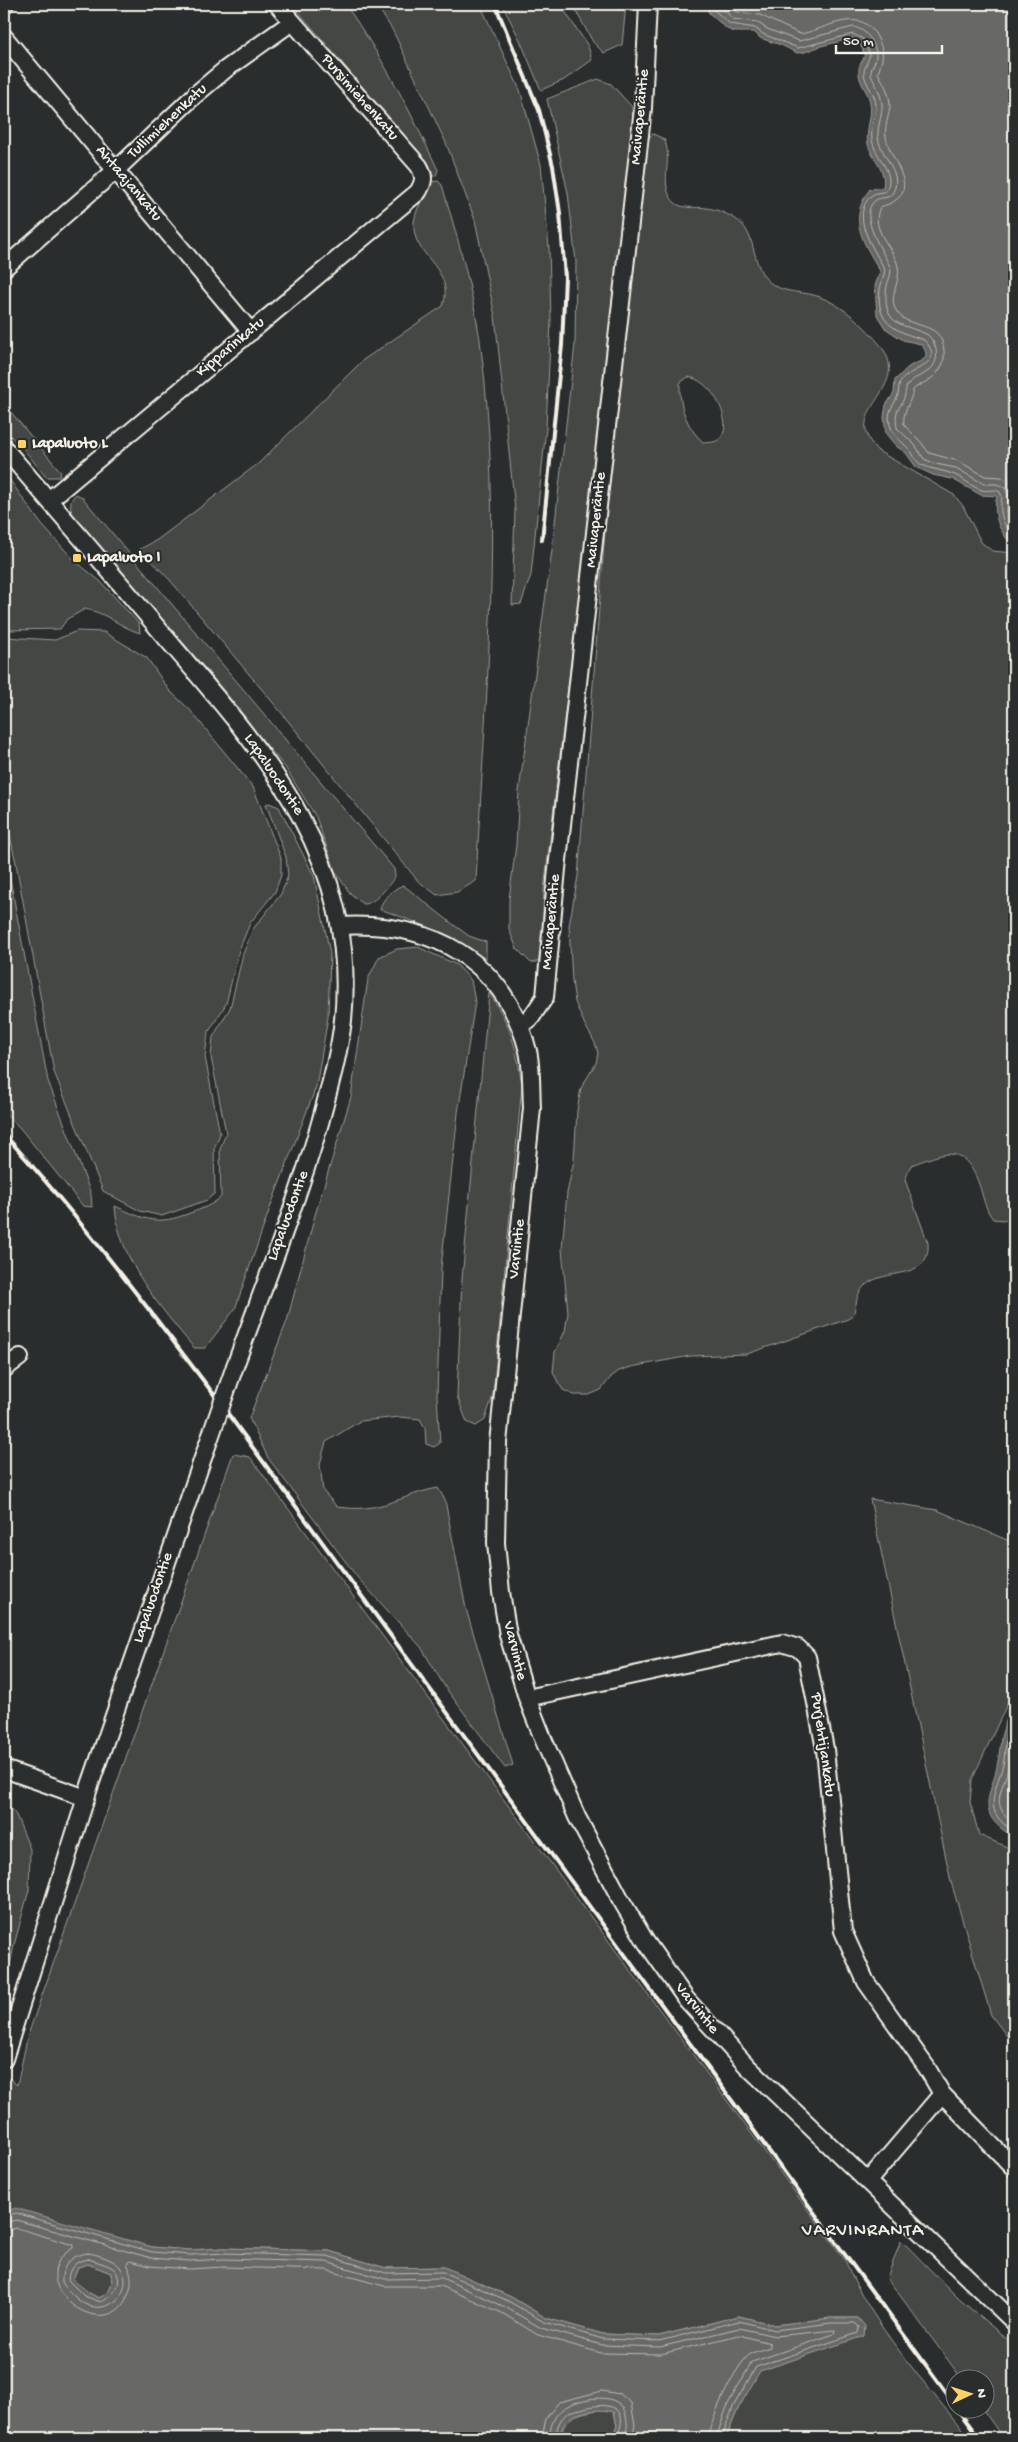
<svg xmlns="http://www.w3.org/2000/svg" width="1018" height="2442" font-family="'Gochi Hand',sans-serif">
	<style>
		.green { fill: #444645; stroke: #9c9c96; fill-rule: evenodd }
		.water { fill: #676866; stroke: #9f9f9a; fill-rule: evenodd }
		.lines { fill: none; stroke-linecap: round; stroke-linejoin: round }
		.shore { stroke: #bcbab4; stroke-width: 1 }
		.minor-casing { stroke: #f4f1e8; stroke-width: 20 }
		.minor { stroke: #2a2d2e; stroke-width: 16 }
		.rail { stroke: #f4f1e8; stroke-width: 4 }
		.minor-bridge-casing { stroke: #f4f1e8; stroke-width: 20; stroke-linecap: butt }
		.minor-bridge { stroke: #2a2d2e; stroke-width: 16 }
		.poi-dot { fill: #ffd166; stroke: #2a2d2e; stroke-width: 2 }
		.labels { text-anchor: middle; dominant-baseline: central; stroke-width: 4; stroke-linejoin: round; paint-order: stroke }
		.street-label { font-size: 16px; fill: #f4f1e8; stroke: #2a2d2e }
		.poi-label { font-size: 16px; font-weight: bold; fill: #f4f1e8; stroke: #2a2d2e; text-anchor: start }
		.quarter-label { font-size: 19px; letter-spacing: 1px; fill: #f4f1e8; stroke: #2a2d2e }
	</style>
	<rect width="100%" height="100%" fill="#2a2d2e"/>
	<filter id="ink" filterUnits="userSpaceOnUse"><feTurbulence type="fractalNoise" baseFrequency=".02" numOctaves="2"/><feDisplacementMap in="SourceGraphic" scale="10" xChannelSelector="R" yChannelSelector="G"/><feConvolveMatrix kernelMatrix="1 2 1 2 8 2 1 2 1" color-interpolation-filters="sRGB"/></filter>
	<g filter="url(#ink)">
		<!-- green -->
		<path class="green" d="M 292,4 L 345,4 C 383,58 410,110 438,170 L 436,176 L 431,176 L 406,138 Z
			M 376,4 L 480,4 L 520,90 L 541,165 L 549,248 L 551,320 L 546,428 L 531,575 L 521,604 L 512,605 L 515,510 L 495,316 L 475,220 L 446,143 L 393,31 Z
			M 502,4 L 560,4 L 588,46 L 592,60 L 564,80 L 541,90 L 520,40 Z
			M 572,4 L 626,4 L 622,45 L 604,53 L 593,42 Z
			M 598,79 L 611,84 L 632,107 L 634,130 L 544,890 L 541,961 L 531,963 L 517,949 L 509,929 L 509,899 L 516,845 L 519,791 L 552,550 L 575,344 L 576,262 L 568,193 L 547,99 Z
			M 653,134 L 664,139 C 673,157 660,181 671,198 C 679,211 693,206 706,208 C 716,209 725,213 734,218 C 758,232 750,262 767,280 C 783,295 801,290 820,297 C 844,306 865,326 881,346 C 914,390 837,410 878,451 L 954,495 L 963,506 L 981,542 L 992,551 L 1014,553 L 1014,1217 L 1004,1220 L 993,1219 C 985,1209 983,1196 979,1184 C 963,1142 945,1153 911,1165 L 905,1180 L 928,1243 C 931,1279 891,1269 870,1282 C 855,1291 858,1301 853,1315 L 848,1319 L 747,1354 L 690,1356 L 631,1367 L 619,1371 L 611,1377 L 601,1390 L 589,1395 L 574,1395 L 563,1390 L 558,1382 L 553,1372 L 555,1352 L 565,1331 L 568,1313 L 562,1249 L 567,1193 L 574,1160 L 577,1111 L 581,1088 L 596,1063 L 598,1053 L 595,1043 L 584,1023 L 575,1002 L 572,981 L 569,926 L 578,876 L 607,506 L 645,164 L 649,137 ZM 688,377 C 720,381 744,449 703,442 C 686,427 679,405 680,383 Z
			M 438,181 L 442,185 C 457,236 472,287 480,340 C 504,519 485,701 476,881 L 457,892 L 437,895 L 418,881 L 280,711 L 170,580 L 140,549 L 157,540 L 259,463 L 363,360 L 443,306 C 455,269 416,258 414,229 C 412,214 425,195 431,182 Z
			M 4,404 L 61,472 L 59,477 L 46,477 L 22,447 L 4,430 Z
			M 4,472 L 42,525 L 75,561 L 100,581 L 139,624 L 140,633 C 120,627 105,612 85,609 L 67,619 L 60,629 L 9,630 L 4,629 Z
			M 76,494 L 82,497 L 394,869 L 395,876 C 389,886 375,904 363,904 L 350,893 L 336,873 L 316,817 L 285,767 L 75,518 C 70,510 68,502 76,494 Z
			M 77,631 L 104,632 L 147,658 L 169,690 L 190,710 L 253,787 L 281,858 L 281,875 L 275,892 L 250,923 L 239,950 L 226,1004 L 208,1033 L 205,1057 L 220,1134 L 214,1149 L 215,1193 L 207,1200 L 162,1216 L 140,1211 L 103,1191 L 54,1072 L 16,863 L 4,809 L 4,637 L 55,640 Z
			M 269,803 L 279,807 L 314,876 L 330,953 L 328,1017 L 316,1087 L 270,1208 L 235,1309 L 205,1348 L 194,1348 C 161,1308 118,1260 115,1206 C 146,1220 157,1226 190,1213 C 202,1209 212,1205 221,1197 L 220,1149 L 226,1133 L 211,1057 L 213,1037 L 230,1008 L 243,954 L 253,929 L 281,894 L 288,876 L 286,857 L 266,804 Z
			M 4,846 L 48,1081 L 91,1194 L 92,1207 L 83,1206 L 20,1128 L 4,1113 Z
			M 403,885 L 454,925 L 469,936 L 486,942 L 486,959 L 426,926 L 380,909 C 381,900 394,888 403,885 Z
			M 418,947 L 457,965 L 471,980 L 475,1002 L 458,1113 L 441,1268 L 437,1396 L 440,1443 L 434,1447 L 426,1444 L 425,1428 L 420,1419 L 400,1417 L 360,1421 L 326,1442 L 320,1464 L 323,1491 L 337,1507 C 346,1508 356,1509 365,1508 C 390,1506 413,1492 438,1488 L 445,1500 L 466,1609 L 513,1765 L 505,1768 L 445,1687 L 421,1647 L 357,1577 L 268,1458 L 249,1418 L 287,1321 L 315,1215 L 351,1097 L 368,979 L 379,957 L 397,949 Z
			M 489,993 C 511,1025 516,1047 522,1085 L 493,1395 L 485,1420 L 476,1426 L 467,1422 L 457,1396 L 462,1279 Z
			M 233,1454 L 250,1457 L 845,2260 C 872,2326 925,2382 969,2438 L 726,2438 L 738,2409 L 759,2371 L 801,2357 L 858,2318 L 831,2318 L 775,2325 L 739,2316 L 659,2336 L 603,2334 L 546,2318 L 511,2297 L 444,2267 L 386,2268 L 329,2251 L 224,2248 L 190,2250 L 152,2247 L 88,2230 L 4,2213 L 4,2096 L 9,2078 L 17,2085 L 28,2035 Z
			M 870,1499 L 937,1510 L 1014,1543 L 1014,1689 L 972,1780 L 970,1802 L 979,1835 L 1014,1850 L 1014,2043 L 1006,2035 L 991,2015 L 951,1882 Z
			M 4,1801 L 16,1815 L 30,1849 L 29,1890 L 14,1945 L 4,1996 Z
			M 901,2240 L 959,2299 L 1014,2345 L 1014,2438 L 1003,2438 L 983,2410 L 986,2410 L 986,2380 L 962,2379 L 887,2278 Z
			M 88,2264 L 111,2273 C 113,2286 111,2292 99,2298 L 87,2292 L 73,2279 L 78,2267 Z
			M 602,2409 L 614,2412 L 617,2426 L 611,2438 L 560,2438 C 566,2413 580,2414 602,2409 Z"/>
		<!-- water -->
		<path class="water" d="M 705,4 L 1014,4 L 1014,546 C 999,533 992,514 997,496 L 981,495 L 952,479 L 933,475 L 916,467 L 906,453 L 896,446 L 886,434 L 884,417 L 886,405 L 894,393 L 895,380 C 900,376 905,369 910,366 C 921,360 933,360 921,344 L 903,340 L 885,328 L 877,315 L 875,286 L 880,271 C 863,242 847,219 870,189 L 883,187 C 887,170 872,160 868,144 C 865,130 873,116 870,102 C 868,91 857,81 859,69 C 859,65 863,60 865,55 L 859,42 L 854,38 L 821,46 L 805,52 L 797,53 L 781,45 L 760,38 L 754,32 L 735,32 L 727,29 L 709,13 Z
			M 1014,1701 L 1014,1837 C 972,1813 992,1796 998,1761 C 1000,1753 1000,1745 1001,1738 C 1003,1726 1010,1713 1014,1701 Z
			M 15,2208 L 152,2247 L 190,2250 L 224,2248 L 329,2251 L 386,2268 L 444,2267 L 511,2297 L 546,2318 L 603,2334 L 659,2336 L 739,2316 L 775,2325 L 831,2318 L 858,2318 L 865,2326 L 864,2336 L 760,2371 L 738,2409 L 726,2438 L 611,2438 L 617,2426 L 614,2412 C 600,2408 570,2410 563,2426 C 561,2430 561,2435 560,2438 L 4,2438 L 4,2213 ZM 88,2264 L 111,2273 C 113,2286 111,2292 99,2298 L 87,2292 L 73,2279 L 78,2267 Z"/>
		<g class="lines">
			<!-- shore -->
			<path class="shore" d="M 711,4 L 714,10 L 730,24 L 755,28 L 763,34 L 798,48 L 853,34 L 863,39 L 870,55 C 868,61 864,67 864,73 C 865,85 876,93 876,106 C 875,119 869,131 873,144 C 878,160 896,174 886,191 C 882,193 875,192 872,195 C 848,216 875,250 885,270 C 884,277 881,283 880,289 C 875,325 897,331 924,340 C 949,366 907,367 900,383 C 898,387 899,391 898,395 C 895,404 889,408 889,419 C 891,436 900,439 910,450 C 914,455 916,462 922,465 C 932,470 944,470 955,475 C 964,479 972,487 982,490 C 988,492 994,488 1000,492 L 1002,497 C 998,515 1004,524 1014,539
				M 718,4 L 733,19 L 757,22 L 767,29 L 799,41 L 853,27 C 865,28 877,44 876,56 C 876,63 870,68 871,75 C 875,84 881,93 882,104 C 883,117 875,129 879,142 C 884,159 905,177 891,195 C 886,199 880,197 876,200 C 855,214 886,255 891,269 C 891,278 886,284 886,292 C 884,328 904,323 928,335 C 938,345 941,363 927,372 C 920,377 914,377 908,384 C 905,388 906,391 905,395 C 900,412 894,406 897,428 L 915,445 L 924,459 L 936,464 L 956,468 L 984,484 L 997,484 L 1005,488 L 1008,495 L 1007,515 L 1014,528
				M 727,4 L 739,13 L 760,15 L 800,34 C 826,30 860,4 877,37 C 885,52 883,58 878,73 C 884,83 890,94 890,106 C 889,117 884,126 886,137 C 890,162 927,194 880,207 C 869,231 894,246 898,267 C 901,283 887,297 897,312 C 910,331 942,319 944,351 C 945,361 942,368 935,375 C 929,382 920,383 913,390 C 911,403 902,411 904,425 L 920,441 L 929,453 L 958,461 L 985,476 L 1001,477 L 1010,482 L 1014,489
				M 1014,1716 C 1012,1723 1008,1730 1006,1738 C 1005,1747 1005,1756 1003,1765 C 995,1793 981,1812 1014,1831
				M 1014,1735 C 1011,1744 1012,1755 1009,1765 C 1003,1792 988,1803 1014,1824
				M 4,2217 L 16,2213 L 152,2252 L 190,2255 L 224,2253 L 327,2256 L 386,2273 L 443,2272 L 508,2301 L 544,2322 L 603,2339 L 659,2341 L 739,2321 L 775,2330 L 831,2323 L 855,2323 L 859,2327 L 858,2333 L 756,2367 L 733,2407 L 722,2438
				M 4,2223 L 16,2220 L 151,2258 L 190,2261 L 224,2259 L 326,2262 L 385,2279 L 442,2278 L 505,2307 L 541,2328 L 602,2345 L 660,2347 L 739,2328 L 775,2336 L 835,2330 L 834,2334 L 752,2362 L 728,2404 L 716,2438
				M 4,2231 L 17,2228 L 73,2245 L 73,2248 C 18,2280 104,2348 127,2297 C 133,2286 132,2275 127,2263 L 130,2261 L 150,2266 L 189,2269 L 224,2267 L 326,2270 L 384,2286 L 441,2286 L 502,2313 L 538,2335 L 601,2353 L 661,2354 L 739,2335 L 770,2343 L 770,2347 C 762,2350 752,2351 746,2358 C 734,2370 709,2422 708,2438
				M 88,2253 C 97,2254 115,2260 120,2267 C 138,2292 103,2324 75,2297 C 70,2292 65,2288 62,2282 C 61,2265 72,2255 88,2253 Z
				M 89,2259 C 96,2262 111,2265 115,2270 C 125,2284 112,2297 101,2302 L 84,2296 L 68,2280 C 69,2267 76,2260 89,2259 Z
				M 542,2438 L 546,2418 L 559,2402 L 602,2391 L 620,2394 L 631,2403 L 635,2425 L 632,2438
				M 549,2438 C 550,2427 554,2414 564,2408 C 581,2397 622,2390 626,2416 C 628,2425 628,2430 623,2438
				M 556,2438 C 556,2429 559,2420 566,2414 C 570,2411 576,2410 581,2409 C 607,2401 633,2405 616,2438"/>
			<defs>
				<path id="minor" d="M 4,5 L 5,4
					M 4,37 L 251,332
					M 4,268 L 116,170 L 195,95 L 226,69 L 292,22
					M 4,448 C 56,509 109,570 161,632 C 261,749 359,854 343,1020 C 339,1055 329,1089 320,1123 C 296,1205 264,1286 235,1366
					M 49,500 L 418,192 C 424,182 425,176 419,166 L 277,4
					M 340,926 C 431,921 504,959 528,1051 C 532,1069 531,1090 532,1108 L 498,1443 L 496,1543 L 501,1592 L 508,1635 L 527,1698 L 544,1741 L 577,1817 L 621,1900 L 646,1942 L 686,1999 L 748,2067 L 1014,2322
					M 520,1025 L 530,1019 L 545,997 L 557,869 L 643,108 L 648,4
					M 4,1369 L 20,1357
					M 527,1698 L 782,1643 L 798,1648 L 807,1657 L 825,1749 L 843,1931 L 866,1982 L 927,2068 L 942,2094 L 868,2181
					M 4,1769 L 86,1798
					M 4,2059 L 89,1788 L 204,1455
					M 942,2094 L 1014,2168"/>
			</defs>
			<!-- minor casing -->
			<use href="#minor" class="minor-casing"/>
			<!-- minor -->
			<use href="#minor" class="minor"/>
			<!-- rail -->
			<path class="rail" d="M 495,4 L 539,110 L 553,166 L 560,213 L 565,277 L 562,345 L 542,540
				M 4,1134 C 78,1216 145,1304 212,1392 L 956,2406
				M 958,2410 L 979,2438"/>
			<defs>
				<path id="minor-bridge" d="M 204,1455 L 235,1366"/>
			</defs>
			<!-- minor-bridge casing -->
			<use href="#minor-bridge" class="minor-bridge-casing"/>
			<!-- minor-bridge -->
			<use href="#minor-bridge" class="minor-bridge"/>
		</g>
	</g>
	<!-- markers -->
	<g class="poi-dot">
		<rect x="17" y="439" width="10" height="10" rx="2.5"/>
		<rect x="72" y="553" width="10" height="10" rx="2.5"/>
	</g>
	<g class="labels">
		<!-- street labels -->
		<g class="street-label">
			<text transform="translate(359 98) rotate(49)">Pursimiehenkatu</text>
			<text transform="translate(641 117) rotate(-85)">Maivaperäntie</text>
			<text transform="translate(168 122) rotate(-43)">Tullimiehenkatu</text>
			<text transform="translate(128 184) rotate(50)">Ahtaajankatu</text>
			<text transform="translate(231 348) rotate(-40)">Kipparinkatu</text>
			<text transform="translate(597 520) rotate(-84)">Maivaperäntie</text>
			<text transform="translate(273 775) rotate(56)">Lapaluodontie</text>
			<text transform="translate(552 922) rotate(-85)">Maivaperäntie</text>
			<text transform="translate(289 1216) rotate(-70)">Lapaluodontie</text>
			<text transform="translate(518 1249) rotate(-84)">Varvintie</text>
			<text transform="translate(154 1598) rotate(-71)">Lapaluodontie</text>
			<text transform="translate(514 1651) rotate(76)">Varvintie</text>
			<text transform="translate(822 1745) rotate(82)">Purjehtijankatu</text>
			<text transform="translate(696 2009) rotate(51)">Varvintie</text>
		</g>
		<!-- poi labels -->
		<g class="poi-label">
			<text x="32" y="444">Lapaluoto L</text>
			<text x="87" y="558">Lapaluoto I</text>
		</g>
		<!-- quarter labels -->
		<g class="quarter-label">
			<text x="863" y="2231">VARVINRANTA</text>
		</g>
	</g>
	<!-- margin -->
	<rect width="1018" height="2442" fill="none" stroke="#2a2d2e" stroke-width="20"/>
	<rect x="10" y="10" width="998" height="2422" fill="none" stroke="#f4f1e8" stroke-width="2" filter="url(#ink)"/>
	<!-- north arrow -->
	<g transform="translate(970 2394) rotate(86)"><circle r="24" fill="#2a2d2e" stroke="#7b7b78"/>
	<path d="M0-4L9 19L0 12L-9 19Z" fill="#ffd166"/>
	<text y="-8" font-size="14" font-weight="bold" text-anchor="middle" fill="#f4f1e8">N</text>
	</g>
	<!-- scale -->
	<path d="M836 45v8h106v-8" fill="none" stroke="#f4f1e8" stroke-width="2.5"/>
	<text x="843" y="45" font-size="15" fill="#f4f1e8" stroke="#2a2d2e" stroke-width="4" paint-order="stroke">50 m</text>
</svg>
